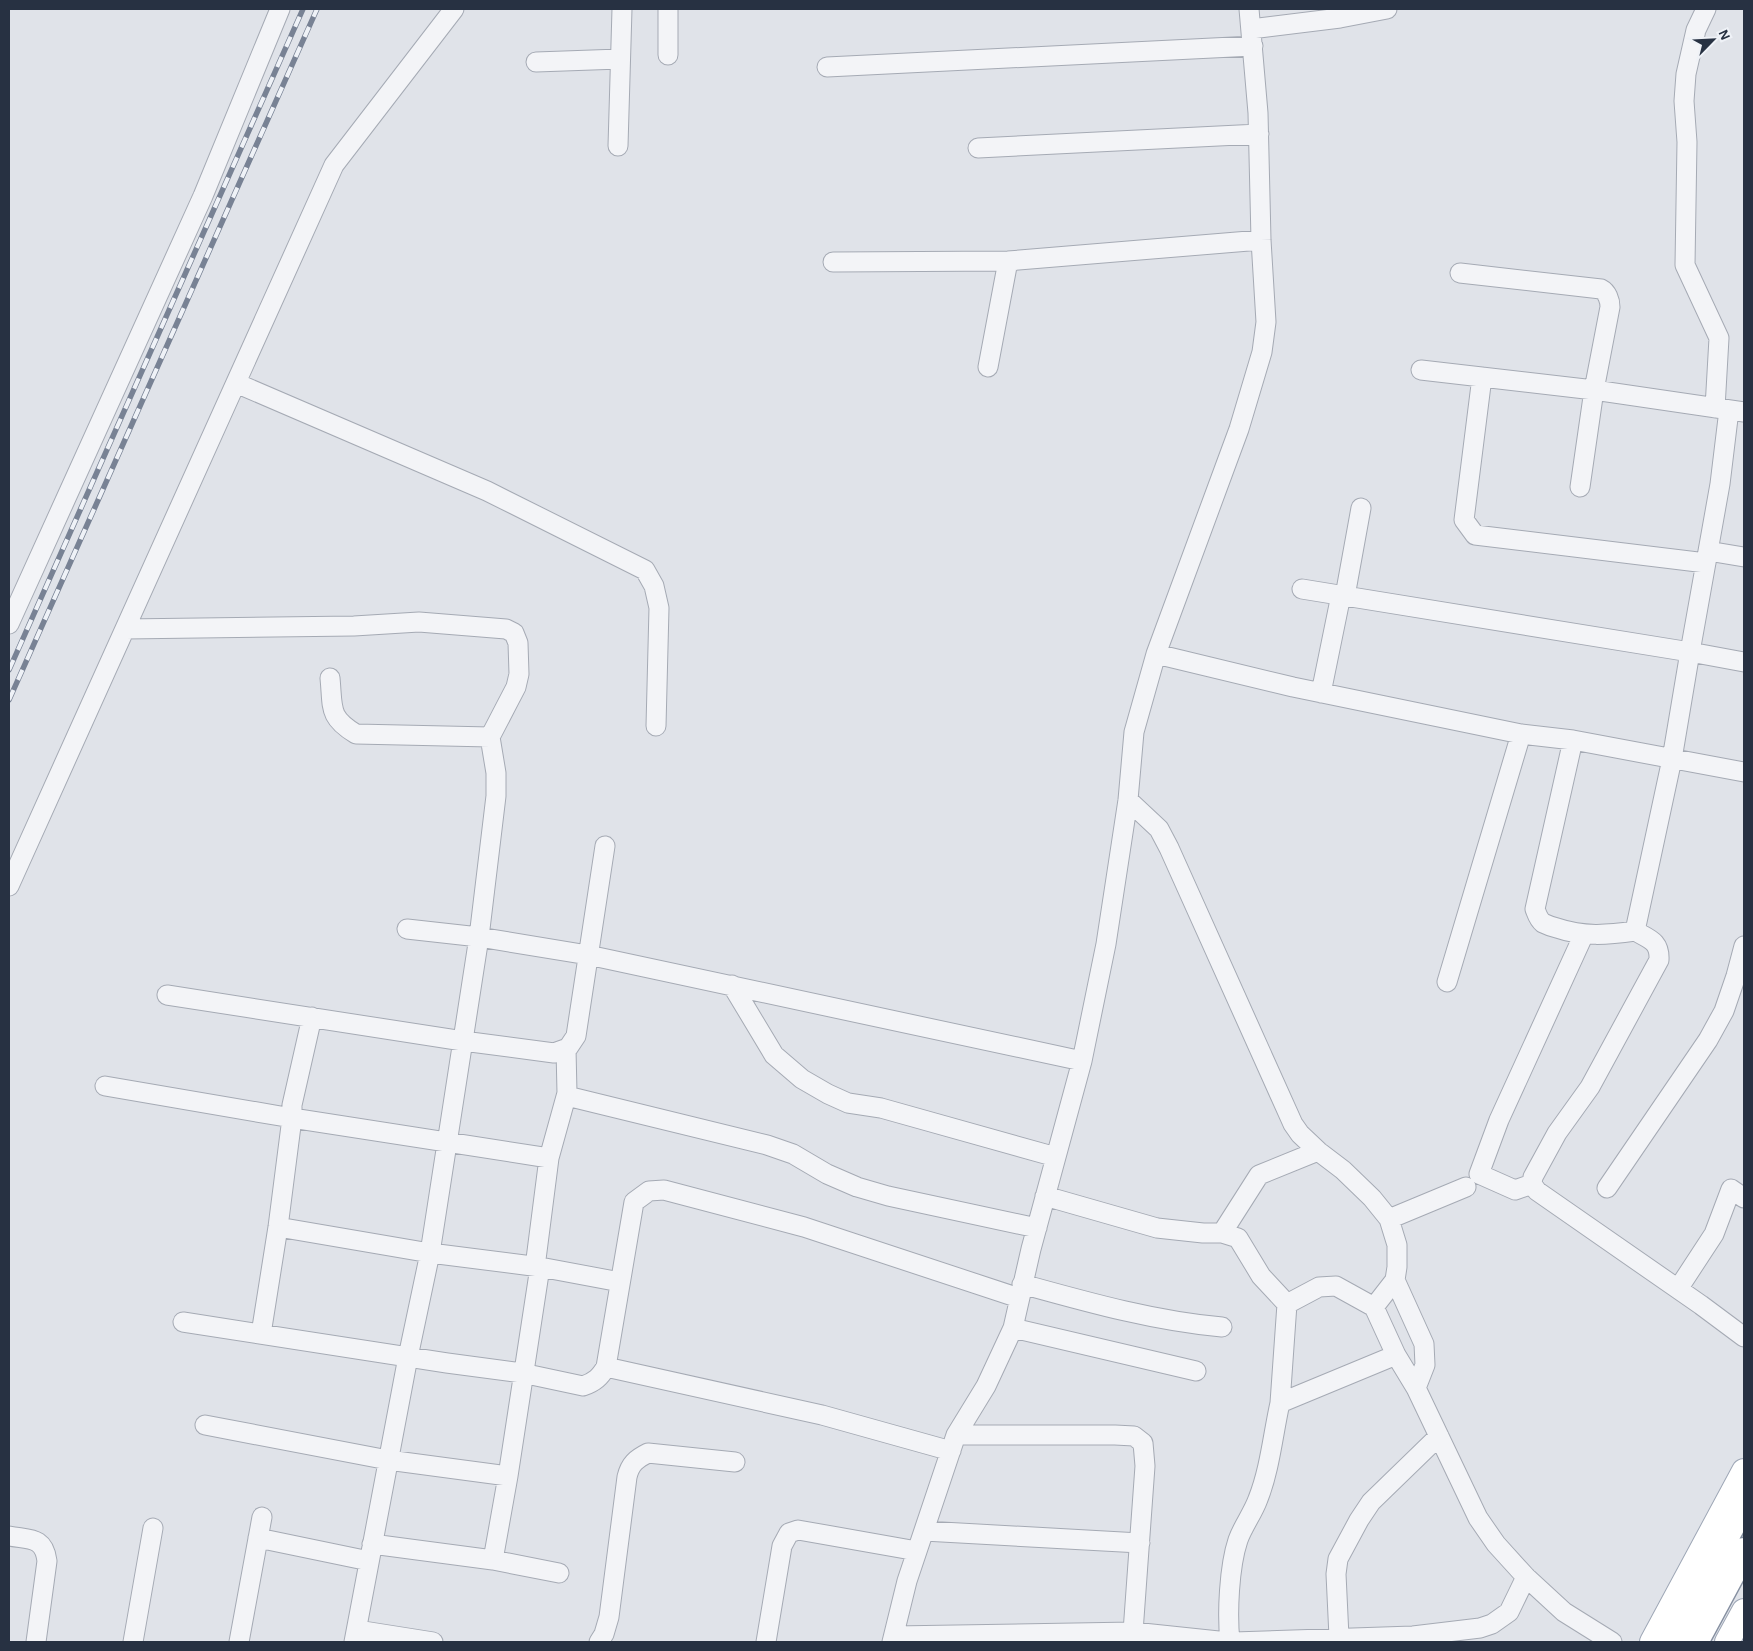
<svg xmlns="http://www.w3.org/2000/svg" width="1753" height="1651" font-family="'Alegreya Sans',sans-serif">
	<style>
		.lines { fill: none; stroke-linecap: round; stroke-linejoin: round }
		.minor-casing { stroke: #a5aab4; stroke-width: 21 }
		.major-casing { stroke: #9ea7b6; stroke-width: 26 }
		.highway-casing { stroke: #8690a1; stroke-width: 29 }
		.minor { stroke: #f3f4f7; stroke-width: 19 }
		.major { stroke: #fff; stroke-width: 24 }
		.highway { stroke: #fff; stroke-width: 26 }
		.rail-casing { stroke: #788294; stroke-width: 5.5 }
		.rail { stroke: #eff2f7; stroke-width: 4; stroke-dasharray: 11; stroke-linecap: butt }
	</style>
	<rect width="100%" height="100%" fill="#e0e3e9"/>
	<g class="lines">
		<defs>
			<path id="minor" d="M 668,9 L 668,55
				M 1706,9 L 1696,30 L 1686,74 L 1684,101 L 1687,142 L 1685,265 L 1719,338 L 1715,408
				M 1251,29 L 1340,18 L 1387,9
				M 536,62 L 620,59
				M 827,67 L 1253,46
				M 618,146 L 622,9
				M 978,148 L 1259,134
				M 833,262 L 1008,261 L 1261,240
				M 1460,273 L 1601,289 C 1607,292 1610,300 1610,307 L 1594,390 L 1580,487
				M 988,367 L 1008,261
				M 1421,370 L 1594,390 L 1744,412
				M 1482,377 L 1464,520 L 1475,535 L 1706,563
				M 236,383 L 487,491 L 645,570 L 654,586 L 659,608 L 656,726
				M 1729,410 L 1720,484 L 1690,652 L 1744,662
				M 1708,551 L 1744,557
				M 1302,589 L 1690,652 L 1672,759 L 1635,931 C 1649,939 1660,941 1659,960 L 1590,1087 L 1557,1133 L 1533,1177 L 1532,1184 L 1537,1191 L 1701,1305 L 1744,1337
				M 1345,596 L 1361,508
				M 9,624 L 203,196 L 280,9
				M 125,629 L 354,626 L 419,622 L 506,629 L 514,633 L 518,643 L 519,674 L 516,687 L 490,737 L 496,773 L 496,796 L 479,937 L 430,1253 L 408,1357 L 354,1642
				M 1156,654 L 1293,687 L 1521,734 L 1573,740 L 1744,772
				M 330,678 C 333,708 328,717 356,734 L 490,737
				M 1321,693 L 1341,595
				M 1573,740 L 1535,909 C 1537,914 1538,919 1543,923 C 1547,925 1553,927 1557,928 C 1583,937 1608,935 1635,931
				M 1128,800 L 1159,829 L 1169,848 L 1293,1124 L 1300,1134 L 1318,1151 L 1343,1170 L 1372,1198 L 1389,1219 L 1397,1245 L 1397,1267 L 1395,1280 L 1374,1307 L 1396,1355 L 1416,1388 L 1478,1518 L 1496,1544 L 1526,1577 L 1564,1612 L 1612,1642
				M 9,886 L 334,165 L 454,9
				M 407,929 L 479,937 L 588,955 L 1082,1061
				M 1447,982 L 1521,734
				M 732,985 L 774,1055 L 802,1079 L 828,1094 L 848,1103 L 881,1108 L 1056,1157
				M 167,995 L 463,1041 L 554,1053 L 568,1048 L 576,1036 L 605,846
				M 312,1017 L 292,1105 L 292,1118 L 549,1158
				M 105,1086 L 292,1118 L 278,1227 L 261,1334
				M 575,1098 L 767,1145 L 793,1154 L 827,1174 L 857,1187 L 888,1196 L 1037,1228
				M 1532,1184 L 1515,1190 L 1479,1174 L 1499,1120 L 1584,934
				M 1607,1188 L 1708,1040 L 1724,1011 L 1736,976 L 1744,946
				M 1045,1196 L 1157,1228 L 1203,1233 L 1222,1233 L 1238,1238 L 1261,1276 L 1287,1304
				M 1389,1219 L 1466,1187
				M 278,1227 L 430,1253 L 540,1267 L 620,1282
				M 1222,1233 L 1259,1175 L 1318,1151
				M 535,1267 L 549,1158 L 567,1093 L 566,1049
				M 1395,1280 L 1424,1344 L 1425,1365 L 1416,1388
				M 1022,1284 C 1087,1302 1154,1321 1222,1327
				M 1678,1289 L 1714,1234 L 1731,1189 L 1744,1198
				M 183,1322 L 447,1363 L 522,1373 L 583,1386 C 595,1382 600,1377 606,1367 L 822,1415 L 951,1451
				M 1013,1328 L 1196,1371
				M 606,1367 L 634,1202 L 649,1191 L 664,1190 L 804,1227 L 1019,1298
				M 1280,1403 L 1287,1304 L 1319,1287 L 1336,1286 L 1374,1307
				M 205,1425 L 388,1460 L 508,1476
				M 956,1435 L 1115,1435 L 1134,1436 L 1143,1443 L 1145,1466 L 1133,1632
				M 924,1531 L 1140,1543
				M 9,1536 C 29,1540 44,1536 47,1561 L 36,1642
				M 258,1538 L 369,1561
				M 372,1544 L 493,1560 L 508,1476 L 540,1267
				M 493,1560 L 559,1573
				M 357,1630 L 433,1642
				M 894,1636 L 1133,1632 L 1228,1642
				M 1339,1637 L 1336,1574 L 1338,1559 L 1359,1520 L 1371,1502 L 1439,1436
				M 133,1642 L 153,1528
				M 239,1642 L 262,1517
				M 599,1642 L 604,1634 L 609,1617 L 627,1477 C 630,1464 636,1459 648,1453 L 735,1462
				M 766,1642 L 782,1546 L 789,1533 L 798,1530 L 917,1551
				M 892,1642 L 907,1581 L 956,1435 L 986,1386 L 1013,1328 L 1031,1249 L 1082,1061 L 1106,944 L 1128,800 L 1134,732 L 1156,654 L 1239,429 L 1262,352 L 1266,322 L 1261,240 L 1258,113 L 1249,9
				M 1230,1642 C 1227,1614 1229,1567 1238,1540 C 1243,1526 1253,1513 1258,1499 C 1270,1469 1273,1434 1280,1403 L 1396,1355
				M 1234,1642 L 1413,1636 L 1480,1628 L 1492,1624 L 1509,1612 L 1526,1577"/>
			<path id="major" d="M 1652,1642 L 1744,1471
				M 1727,1642 L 1744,1611"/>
			<path id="highway" d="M 1669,1642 L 1744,1503
				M 1695,1642 L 1744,1551"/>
		</defs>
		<!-- minor casing -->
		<use href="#minor" class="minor-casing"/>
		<!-- major casing -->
		<use href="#major" class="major-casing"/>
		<!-- highway casing -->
		<use href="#highway" class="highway-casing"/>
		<!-- minor -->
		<use href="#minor" class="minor"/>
		<!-- major -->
		<use href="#major" class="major"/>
		<!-- highway -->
		<use href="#highway" class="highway"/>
		<defs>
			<path id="rail" d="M 9,670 L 303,9
				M 9,700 L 317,9"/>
		</defs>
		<!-- rail casing -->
		<use href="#rail" class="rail-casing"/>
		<!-- rail -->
		<use href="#rail" class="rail"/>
	</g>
	<!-- border -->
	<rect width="1753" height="1651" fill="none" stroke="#273142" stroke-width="20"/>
	<!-- north arrow -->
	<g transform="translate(1713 40) rotate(66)" stroke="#eff2f7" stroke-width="4" paint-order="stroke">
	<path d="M0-4L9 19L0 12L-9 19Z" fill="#273142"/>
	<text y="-8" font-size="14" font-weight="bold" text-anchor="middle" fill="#273142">N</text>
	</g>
</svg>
